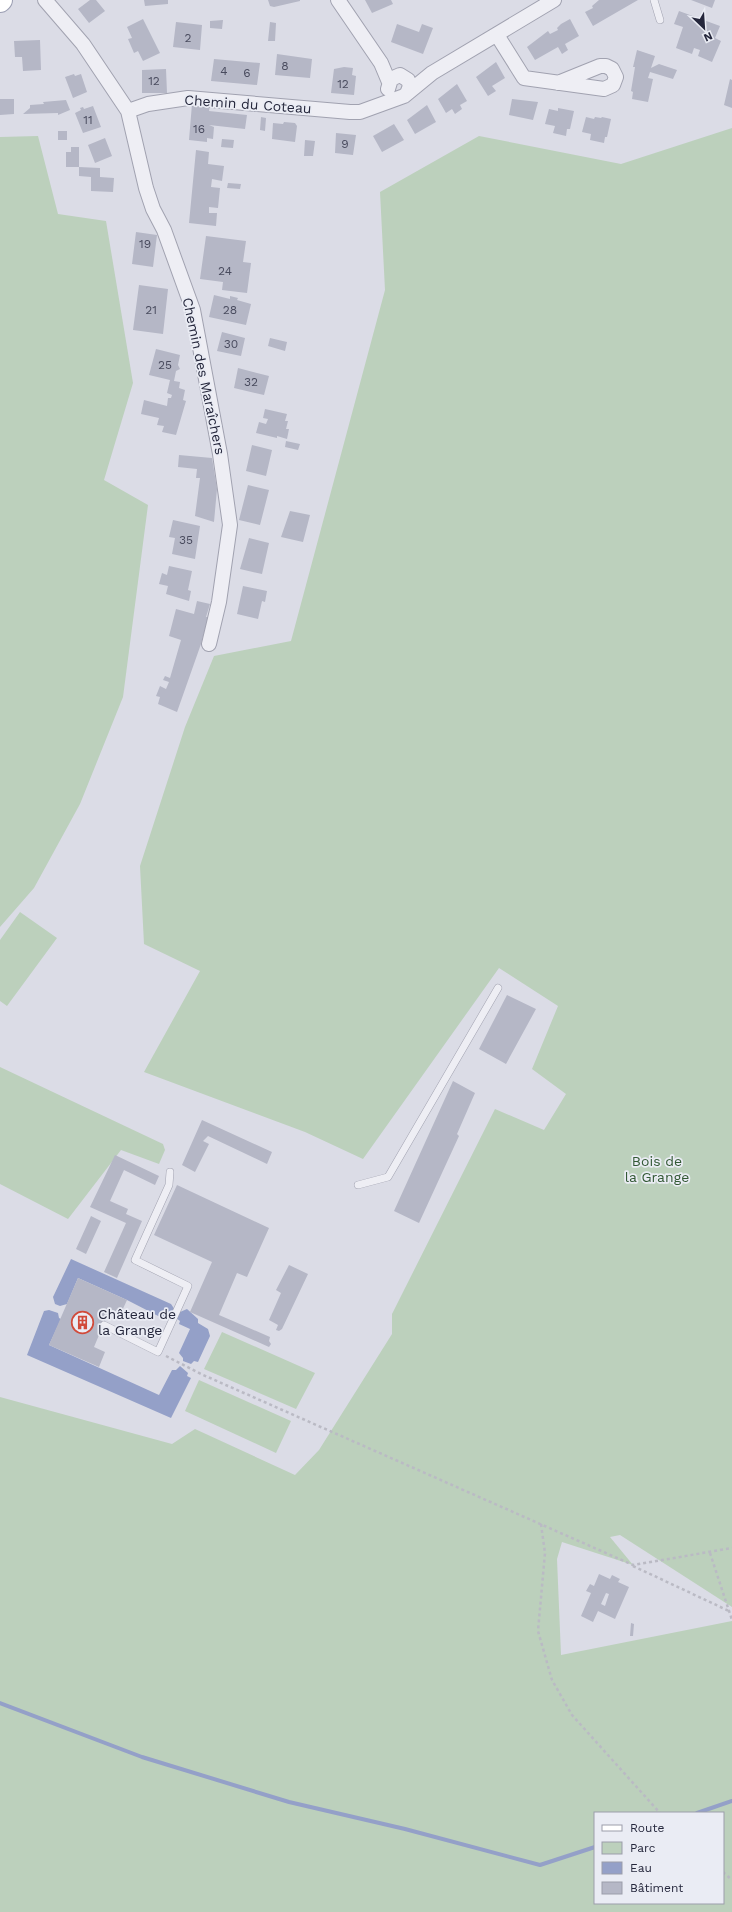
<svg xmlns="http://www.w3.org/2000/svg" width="732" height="1912" font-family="'Work Sans',sans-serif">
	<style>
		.green { fill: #bcd0bc; fill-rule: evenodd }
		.water { fill: #94a0c8 }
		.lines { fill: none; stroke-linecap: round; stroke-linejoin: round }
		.stream { stroke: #94a0c8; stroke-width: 4 }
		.building { fill: #b5b7c6; fill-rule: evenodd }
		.service-casing { stroke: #a1a2b0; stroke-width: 8 }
		.minor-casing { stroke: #a1a2b0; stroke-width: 16 }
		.primary-casing { stroke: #9a9db2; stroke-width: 24 }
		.path { stroke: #babac4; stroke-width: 2.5; stroke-dasharray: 3 3; stroke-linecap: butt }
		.service { stroke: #eeeef4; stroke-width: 7 }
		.minor { stroke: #eeeef4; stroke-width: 14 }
		.primary { stroke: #fff; stroke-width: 22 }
		.labels { text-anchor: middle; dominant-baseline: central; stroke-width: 3.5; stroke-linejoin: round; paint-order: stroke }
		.number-label { font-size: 12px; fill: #494b5e }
		.street-label { font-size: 14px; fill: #25273c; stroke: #eaecf4 }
		.park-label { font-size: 14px; fill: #325834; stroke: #eaecf4 }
		.poi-label { font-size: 14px; fill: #25273c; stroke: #eaecf4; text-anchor: start }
	</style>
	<rect width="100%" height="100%" fill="#dbdce6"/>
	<!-- green -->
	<path class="green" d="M 732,128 L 732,1607 L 620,1535 L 610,1537 L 633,1565 L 562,1542 L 557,1559 L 561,1655 L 732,1621 L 732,1912 L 0,1912 L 0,1397 L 172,1444 L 195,1429 L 295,1475 L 319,1450 L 392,1334 L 392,1314 L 495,1109 L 544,1130 L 566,1094 L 532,1069 L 558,1006 L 499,968 L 363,1159 L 305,1132 L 144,1072 L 200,971 L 144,944 L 140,866 L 185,727 L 214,656 L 291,641 L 385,290 L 380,192 L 479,136 L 621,164 ZM 595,1813 L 723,1813 L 723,1903 L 595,1903 Z
		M 38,136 L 58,214 L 106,221 L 133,383 L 104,480 L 148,505 L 123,697 L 80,804 L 34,888 L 0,927 L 0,137 Z
		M 20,912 L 57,938 L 7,1006 L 0,1001 L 0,940 Z
		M 0,1067 L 163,1144 L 165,1150 L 159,1164 L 121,1150 L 68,1219 L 0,1184 Z
		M 222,1332 L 315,1373 L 296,1409 L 204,1369 Z
		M 199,1380 L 291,1421 L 276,1453 L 185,1411 Z"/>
	<!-- water -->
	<path class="water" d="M 71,1259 L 171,1304 L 175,1310 L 172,1317 L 164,1319 L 127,1300 L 78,1278 L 67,1304 L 60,1306 L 55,1304 L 53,1297 Z
		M 187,1309 L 198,1319 L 198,1323 L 208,1329 L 210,1336 L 198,1362 L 194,1361 L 191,1364 L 183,1361 L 183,1358 L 179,1353 L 190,1329 L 179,1324 L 180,1321 L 176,1318 L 180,1312 Z
		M 49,1310 L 58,1313 L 59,1318 L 61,1319 L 49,1345 L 159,1395 L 172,1370 L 176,1370 L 180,1366 L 188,1373 L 187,1376 L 191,1378 L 171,1418 L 27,1355 L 44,1311 Z"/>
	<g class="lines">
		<!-- stream -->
		<path class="stream" d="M 0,1703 L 142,1757 L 289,1802 L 405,1829 L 540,1865 L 595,1847
			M 697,1813 L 732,1801"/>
	</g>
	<!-- building -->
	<path class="building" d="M 90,0 L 96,0 L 105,11 L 89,23 L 78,9 Z
		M 144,0 L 168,0 L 168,4 L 145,6 Z
		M 268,0 L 300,0 L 300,1 L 274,7 L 270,6 Z
		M 365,0 L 391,0 L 393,4 L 372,13 Z
		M 599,0 L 638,0 L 593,26 L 585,12 L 593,8 L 592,6 Z
		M 691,0 L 715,0 L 712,8 Z
		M 679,11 L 720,26 L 715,38 L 721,41 L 712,62 L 698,56 L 700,50 L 694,48 L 692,54 L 676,48 L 683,27 L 674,24 Z
		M 143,19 L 160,53 L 143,61 L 138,51 L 134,53 L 128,39 L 132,38 L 127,27 Z
		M 570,19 L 579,36 L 565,44 L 568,50 L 562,54 L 558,47 L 535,60 L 527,47 L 548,31 L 550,34 L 558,30 L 557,28 L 561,24 Z
		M 223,20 L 222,29 L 210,28 L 210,21 Z
		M 176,22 L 202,25 L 200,50 L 173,47 Z
		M 270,22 L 276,23 L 275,41 L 268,41 Z
		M 397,24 L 419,32 L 422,24 L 433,28 L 423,54 L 391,42 Z
		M 40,40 L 41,70 L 23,71 L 22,57 L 15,57 L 14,41 Z
		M 637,50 L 655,56 L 651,68 L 659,64 L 677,70 L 673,79 L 650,72 L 648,78 L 653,79 L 648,102 L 632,99 L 633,92 L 631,91 L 635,67 L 633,67 Z
		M 277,54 L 312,59 L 310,78 L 275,75 Z
		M 214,59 L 260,63 L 257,85 L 211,81 Z
		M 496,62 L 505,78 L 492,86 L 496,91 L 488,96 L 476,77 Z
		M 344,67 L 353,68 L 352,75 L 356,76 L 354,95 L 331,93 L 334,69 Z
		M 166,69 L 167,93 L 142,93 L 142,70 Z
		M 74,74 L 75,76 L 81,74 L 87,92 L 73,98 L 65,77 Z
		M 730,79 L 732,80 L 732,108 L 724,105 Z
		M 457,84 L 467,101 L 460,105 L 462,109 L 455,114 L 452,109 L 446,113 L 438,99 Z
		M 0,99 L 14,99 L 14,114 L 0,115 Z
		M 512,99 L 538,102 L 533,120 L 509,115 Z
		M 66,100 L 70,110 L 58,115 L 58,113 L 23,114 L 30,108 L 30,105 L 44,104 L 43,102 Z
		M 192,104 L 210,106 L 209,111 L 247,115 L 245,129 L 209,125 L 214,127 L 213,139 L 207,138 L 207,142 L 189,140 Z
		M 427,105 L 436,122 L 415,134 L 407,120 Z
		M 93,106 L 101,127 L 83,133 L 75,113 L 81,110 L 80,108 L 83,107 L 84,109 Z
		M 558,108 L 574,111 L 570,129 L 567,129 L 566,136 L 553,133 L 555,126 L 545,124 L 549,109 L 558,111 Z
		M 261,117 L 266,118 L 265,131 L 260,130 Z
		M 586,117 L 594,119 L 595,117 L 601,118 L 602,117 L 611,119 L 607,137 L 605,137 L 604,143 L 590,140 L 591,134 L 582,132 Z
		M 284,122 L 295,123 L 297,126 L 295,142 L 272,139 L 273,123 L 283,124 Z
		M 394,124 L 404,140 L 382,152 L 373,136 Z
		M 58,131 L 67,131 L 67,140 L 58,140 Z
		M 336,133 L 356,135 L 353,155 L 335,153 Z
		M 105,138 L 112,156 L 95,163 L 88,145 Z
		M 222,139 L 234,140 L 233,148 L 221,147 Z
		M 305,140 L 315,141 L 313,156 L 304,156 Z
		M 71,147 L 79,147 L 79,167 L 66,167 L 66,152 L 71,152 Z
		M 196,150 L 209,152 L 208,164 L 224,166 L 222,181 L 212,179 L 211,187 L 220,188 L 218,208 L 209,207 L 209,213 L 217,213 L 216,226 L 189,223 Z
		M 79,167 L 100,168 L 100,177 L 114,178 L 113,192 L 91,191 L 91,177 L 79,176 Z
		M 228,183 L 241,184 L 240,189 L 227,188 Z
		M 136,232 L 157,235 L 153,267 L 132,264 Z
		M 206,236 L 246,241 L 243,262 L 251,263 L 247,293 L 222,290 L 223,282 L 200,279 Z
		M 139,285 L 168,289 L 163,334 L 133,330 Z
		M 214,295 L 230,299 L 230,296 L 238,298 L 237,300 L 251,304 L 246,325 L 209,317 Z
		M 222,332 L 245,338 L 241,356 L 217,351 Z
		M 270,338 L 287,342 L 285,351 L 268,346 Z
		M 156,349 L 180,355 L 178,365 L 180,369 L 176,371 L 174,381 L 180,382 L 179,388 L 185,390 L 183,400 L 186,401 L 176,435 L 162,432 L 164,426 L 157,425 L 159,418 L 141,414 L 144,400 L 167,406 L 168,398 L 171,398 L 172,395 L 167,393 L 170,380 L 149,375 Z
		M 238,368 L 269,376 L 264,395 L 234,388 Z
		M 265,409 L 287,414 L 285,421 L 288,421 L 286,429 L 289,429 L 287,439 L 277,436 L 277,438 L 256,433 L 259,422 L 266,424 L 268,419 L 263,418 Z
		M 286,441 L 300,444 L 298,450 L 285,447 Z
		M 252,445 L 272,450 L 266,476 L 246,471 Z
		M 179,455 L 212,458 L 217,489 L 214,522 L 195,516 L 200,478 L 196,478 L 197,469 L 178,467 Z
		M 248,485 L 269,490 L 260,525 L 239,520 Z
		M 290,511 L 310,515 L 303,542 L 281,537 Z
		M 173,520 L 200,526 L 195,559 L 172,554 L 175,538 L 169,537 Z
		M 249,538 L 269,543 L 262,574 L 240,569 Z
		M 169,566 L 192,571 L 188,590 L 191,591 L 189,601 L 166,594 L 168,586 L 159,584 L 162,573 L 167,575 Z
		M 243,586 L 267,591 L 265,602 L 262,601 L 258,619 L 237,614 Z
		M 197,601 L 210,604 L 206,617 L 208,617 L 201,644 L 177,712 L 158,704 L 160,697 L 156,696 L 160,686 L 166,689 L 169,682 L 163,680 L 165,676 L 170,678 L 181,640 L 169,636 L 176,609 L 194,614 Z
		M 507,995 L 536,1009 L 506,1064 L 479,1049 Z
		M 453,1081 L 475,1093 L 457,1134 L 459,1136 L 419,1223 L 394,1211 Z
		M 202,1120 L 272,1152 L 267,1164 L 208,1136 L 203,1141 L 209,1144 L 195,1172 L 182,1165 Z
		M 115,1155 L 159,1176 L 155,1185 L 124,1170 L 110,1201 L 128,1209 L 126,1214 L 142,1221 L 117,1278 L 104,1272 L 126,1223 L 90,1207 Z
		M 177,1185 L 269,1228 L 247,1277 L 237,1273 L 219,1315 L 270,1337 L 269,1341 L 271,1344 L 269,1347 L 190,1312 L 212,1262 L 154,1235 Z
		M 91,1216 L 101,1221 L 86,1254 L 76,1249 Z
		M 289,1265 L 308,1274 L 282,1329 L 279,1331 L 276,1330 L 278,1325 L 269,1320 L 281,1293 L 276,1290 Z
		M 78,1278 L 127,1300 L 121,1313 L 110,1309 L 94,1347 L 105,1352 L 99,1367 L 49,1345 Z
		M 599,1574 L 610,1579 L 612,1575 L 620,1579 L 618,1582 L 629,1587 L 615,1619 L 598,1611 L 593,1622 L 581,1616 L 591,1593 L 586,1591 L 590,1584 L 594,1586 ZM 606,1593 L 609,1594 L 605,1606 L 601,1604 Z
		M 631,1623 L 634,1624 L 633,1636 L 630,1636 Z"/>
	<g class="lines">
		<defs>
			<path id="service" d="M 654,0 L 660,20
				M 358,1185 L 388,1177 L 498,988
				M 104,1325 L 158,1352 L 188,1286 L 135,1260 L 169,1185 L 170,1172"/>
			<path id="minor" d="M 45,0 L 83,44 L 128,111 L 146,188 L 153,209 L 164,230 L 193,310 L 220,454 L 230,525 L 219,602 L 209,644
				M 338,0 L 381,63 L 389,82
				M 497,35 L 524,78 L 604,89 L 613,85 L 616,77 L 612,69 L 606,66 L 600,66 L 558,83
				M 388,89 L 391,79 L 400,75 L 408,80 L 410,86 L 408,91
				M 128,111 L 148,104 L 188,98 L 350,112 L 360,112 L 404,96 L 432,73 L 554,0"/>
			<path id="primary" d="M 0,1 L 1,0"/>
		</defs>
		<!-- service casing -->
		<use href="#service" class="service-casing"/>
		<!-- minor casing -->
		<use href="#minor" class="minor-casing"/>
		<!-- primary casing -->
		<use href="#primary" class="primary-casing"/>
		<!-- path -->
		<path class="path" d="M 166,1356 L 201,1374 L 633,1565 L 732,1548
			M 541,1524 L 545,1553 L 538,1631 L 552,1680 L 572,1715 L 660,1813
			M 710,1553 L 732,1620
			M 633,1566 L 729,1611
			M 723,1872 L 732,1880"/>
		<!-- service -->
		<use href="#service" class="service"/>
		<!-- minor -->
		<use href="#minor" class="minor"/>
		<!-- primary -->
		<use href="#primary" class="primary"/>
	</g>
	<!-- icons -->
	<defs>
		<symbol id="building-ring" viewBox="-11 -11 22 22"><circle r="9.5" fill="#eaecf4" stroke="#d14a3a" stroke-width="1.5"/><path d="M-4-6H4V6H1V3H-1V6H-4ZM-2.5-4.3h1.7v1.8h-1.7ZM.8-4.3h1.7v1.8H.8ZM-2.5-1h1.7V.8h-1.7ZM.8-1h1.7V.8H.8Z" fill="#d14a3a"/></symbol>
	</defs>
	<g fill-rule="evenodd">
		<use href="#building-ring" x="70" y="1310" width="25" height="25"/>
	</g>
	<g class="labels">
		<!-- number labels -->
		<g class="number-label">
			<text x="188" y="38">2</text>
			<text x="285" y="66">8</text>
			<text x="224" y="71">4</text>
			<text x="247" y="73">6</text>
			<text x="154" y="81">12</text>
			<text x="343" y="84">12</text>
			<text x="88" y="120">11</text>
			<text x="199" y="129">16</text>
			<text x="345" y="144">9</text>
			<text x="145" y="244">19</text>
			<text x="225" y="271">24</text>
			<text x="151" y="310">21</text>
			<text x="230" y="310">28</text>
			<text x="231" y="344">30</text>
			<text x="165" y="365">25</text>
			<text x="251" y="382">32</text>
			<text x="186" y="540">35</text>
		</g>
		<!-- street labels -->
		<g class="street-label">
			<text transform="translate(248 104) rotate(4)">Chemin du Coteau</text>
			<text transform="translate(204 376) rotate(78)">Chemin des Maraîchers</text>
		</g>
		<!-- park labels -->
		<g class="park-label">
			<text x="657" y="1161">Bois de<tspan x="657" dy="16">la Grange</tspan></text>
		</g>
		<!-- poi labels -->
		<g class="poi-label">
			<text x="98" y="1314">Château de<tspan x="98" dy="16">la Grange</tspan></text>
		</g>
	</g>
	<!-- legend -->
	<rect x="594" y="1812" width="130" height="92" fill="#eaecf4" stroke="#9b9daa"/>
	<rect x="602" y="1825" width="20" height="6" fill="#ffffff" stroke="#9b9daa"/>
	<text x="630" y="1832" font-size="12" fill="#25273c">Route</text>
	<rect x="602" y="1842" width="20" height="12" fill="#bcd0bc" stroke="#9b9daa"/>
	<text x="630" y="1852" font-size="12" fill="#25273c">Parc</text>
	<rect x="602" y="1862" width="20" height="12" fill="#94a0c8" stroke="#9b9daa"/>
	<text x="630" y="1872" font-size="12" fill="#25273c">Eau</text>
	<rect x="602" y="1882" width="20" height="12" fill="#b5b7c6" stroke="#9b9daa"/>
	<text x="630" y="1892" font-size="12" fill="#25273c">Bâtiment</text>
	<!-- north arrow -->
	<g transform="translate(704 28) rotate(155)" stroke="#eaecf4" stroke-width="3" paint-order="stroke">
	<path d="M0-3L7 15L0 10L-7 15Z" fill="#25273c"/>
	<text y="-6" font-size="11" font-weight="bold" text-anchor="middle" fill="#25273c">N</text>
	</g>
</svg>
